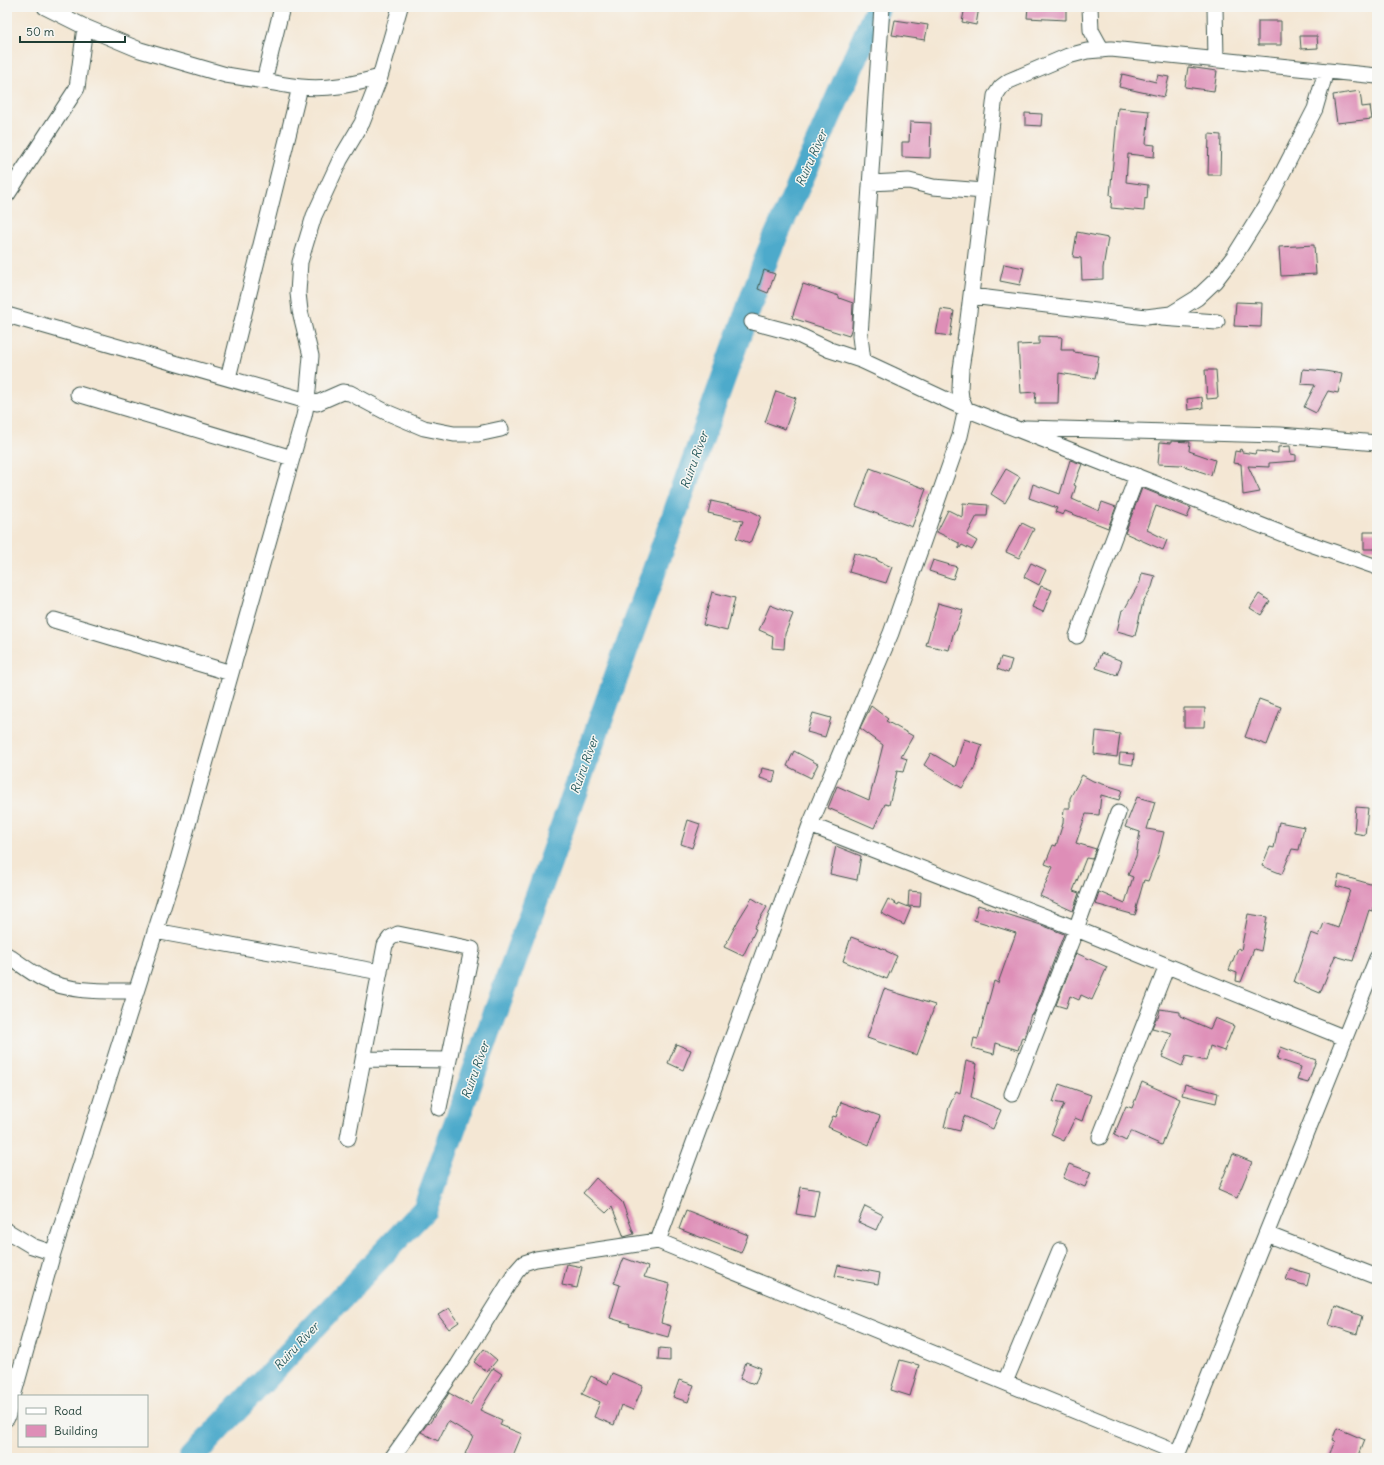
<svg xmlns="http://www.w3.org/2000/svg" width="1384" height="1465" font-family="Delius,sans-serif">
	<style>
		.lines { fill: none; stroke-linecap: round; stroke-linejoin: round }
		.river { stroke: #4daacb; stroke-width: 25 }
		.building { fill: #de8eb7 }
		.minor-casing { stroke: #3f564c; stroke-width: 17 }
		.minor { stroke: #fff; stroke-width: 15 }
		.labels { text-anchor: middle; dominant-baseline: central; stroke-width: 3; stroke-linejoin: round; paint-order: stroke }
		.water-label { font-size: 12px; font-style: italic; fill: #2d5e61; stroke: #f6f6f2 }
	</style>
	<rect width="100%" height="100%" fill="#f6f6f2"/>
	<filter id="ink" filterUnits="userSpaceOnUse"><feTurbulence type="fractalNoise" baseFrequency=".025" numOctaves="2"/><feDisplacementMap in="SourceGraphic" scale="8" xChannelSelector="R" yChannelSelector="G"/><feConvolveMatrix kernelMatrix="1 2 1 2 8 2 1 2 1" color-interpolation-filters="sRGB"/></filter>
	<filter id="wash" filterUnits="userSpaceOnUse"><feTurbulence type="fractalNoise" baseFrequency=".012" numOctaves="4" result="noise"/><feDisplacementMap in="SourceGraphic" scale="16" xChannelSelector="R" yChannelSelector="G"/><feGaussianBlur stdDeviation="0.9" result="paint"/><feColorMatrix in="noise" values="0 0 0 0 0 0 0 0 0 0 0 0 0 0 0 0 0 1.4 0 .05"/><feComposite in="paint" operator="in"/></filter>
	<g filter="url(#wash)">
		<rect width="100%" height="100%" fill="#f4e7d4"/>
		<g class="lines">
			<!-- river -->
			<path class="river" d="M 191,1458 L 425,1209 L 768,254 L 878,7"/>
		</g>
		<g id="blocks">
			<!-- building -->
			<path class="building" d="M 965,7 L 979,7 L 976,25 L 962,22 Z
				M 1028,7 L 1066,7 L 1066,20 L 1027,18 Z
				M 895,20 L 928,25 L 925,40 L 892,35 Z
				M 1258,21 L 1281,21 L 1281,45 L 1258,45 Z
				M 1300,36 L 1317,36 L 1318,48 L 1301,49 Z
				M 1188,67 L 1217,71 L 1214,91 L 1185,87 Z
				M 1122,74 L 1156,82 L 1158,75 L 1169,77 L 1164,97 L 1119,87 Z
				M 1360,91 L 1362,107 L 1370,106 L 1372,119 L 1337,123 L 1333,95 Z
				M 1118,108 L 1149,111 L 1146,144 L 1155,145 L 1154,157 L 1128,154 L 1126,182 L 1148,185 L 1147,199 L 1145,198 L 1144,211 L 1111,208 L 1112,196 L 1110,195 Z
				M 1025,113 L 1042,114 L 1041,126 L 1025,125 Z
				M 910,122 L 931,123 L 930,158 L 902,157 L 902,142 L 909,142 Z
				M 1209,134 L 1221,135 L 1220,175 L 1208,175 Z
				M 1077,232 L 1108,238 L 1103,268 L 1103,279 L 1082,280 L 1081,258 L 1073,257 Z
				M 1314,245 L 1316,274 L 1281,276 L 1279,247 Z
				M 1004,264 L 1024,268 L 1020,285 L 1000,281 Z
				M 764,270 L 775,274 L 768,293 L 758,289 Z
				M 803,284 L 839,296 L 839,298 L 853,303 L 852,327 L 849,336 L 792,318 Z
				M 1236,302 L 1262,303 L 1261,327 L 1234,326 Z
				M 941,309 L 954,311 L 950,336 L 936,334 Z
				M 1039,336 L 1062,337 L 1061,350 L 1074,350 L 1074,352 L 1099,356 L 1095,379 L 1059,373 L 1058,403 L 1035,403 L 1036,392 L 1021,393 L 1018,345 L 1039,344 Z
				M 1303,369 L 1325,371 L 1342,374 L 1338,393 L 1328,391 L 1316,413 L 1304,407 L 1315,385 L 1301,384 Z
				M 1205,370 L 1216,370 L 1218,398 L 1207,399 Z
				M 776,391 L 796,398 L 785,429 L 765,422 Z
				M 1202,397 L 1203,408 L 1188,410 L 1187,399 Z
				M 1171,441 L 1190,442 L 1189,451 L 1215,460 L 1211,475 L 1181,465 L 1158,464 L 1160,442 L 1171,443 Z
				M 1290,446 L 1291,454 L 1296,455 L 1296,461 L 1269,463 L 1269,467 L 1248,466 L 1260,492 L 1243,495 L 1241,464 L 1233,463 L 1235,451 L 1240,452 L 1239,450 L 1241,449 L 1242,452 L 1255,454 L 1256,451 L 1278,453 L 1278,447 Z
				M 1070,460 L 1082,464 L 1074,485 L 1076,486 L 1072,499 L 1099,511 L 1102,502 L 1116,507 L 1108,528 L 1065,511 L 1063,515 L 1055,512 L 1057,508 L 1029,498 L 1033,484 L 1060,494 Z
				M 870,468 L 926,489 L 912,527 L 856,506 Z
				M 1006,469 L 1020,477 L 1005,503 L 991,494 Z
				M 1142,488 L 1191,508 L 1187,518 L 1156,506 L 1147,530 L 1167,540 L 1163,550 L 1125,533 Z
				M 711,501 L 747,509 L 761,516 L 750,543 L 736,538 L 743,521 L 708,513 Z
				M 963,503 L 988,505 L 987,516 L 977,516 L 967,535 L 977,541 L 972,550 L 962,545 L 959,549 L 959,543 L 937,532 L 948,510 L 962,517 Z
				M 1022,523 L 1034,529 L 1019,558 L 1006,552 Z
				M 1364,532 L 1377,532 L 1377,549 L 1364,549 Z
				M 854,553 L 878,560 L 878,561 L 892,567 L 886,583 L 849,572 Z
				M 933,560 L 957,567 L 953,579 L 929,571 Z
				M 1031,563 L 1046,570 L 1039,585 L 1024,577 Z
				M 1142,573 L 1155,576 L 1152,587 L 1143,602 L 1135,636 L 1117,631 L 1122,610 L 1124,610 L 1140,582 Z
				M 1041,586 L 1052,590 L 1043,612 L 1032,607 Z
				M 712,592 L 735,598 L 727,631 L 703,625 Z
				M 1259,594 L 1270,601 L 1261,615 L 1250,608 Z
				M 938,603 L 963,610 L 956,631 L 954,631 L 949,650 L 926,645 Z
				M 770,605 L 793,614 L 785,634 L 784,649 L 772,648 L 773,636 L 759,630 Z
				M 1101,653 L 1122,661 L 1117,675 L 1096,668 Z
				M 1001,657 L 1012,660 L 1008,673 L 997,669 Z
				M 1259,699 L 1281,707 L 1267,745 L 1245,737 Z
				M 871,706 L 888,719 L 886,721 L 913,736 L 901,757 L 907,759 L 903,772 L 897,771 L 889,805 L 885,804 L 874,828 L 828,808 L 837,786 L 869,800 L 883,745 L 860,728 Z
				M 1184,708 L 1205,708 L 1204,727 L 1184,727 Z
				M 813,713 L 831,718 L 825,737 L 807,732 Z
				M 1096,731 L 1120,734 L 1117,757 L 1094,754 Z
				M 964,739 L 982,745 L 974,769 L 962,788 L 924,765 L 931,753 L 955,767 Z
				M 794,751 L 818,764 L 811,778 L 787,766 Z
				M 1120,753 L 1134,754 L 1133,765 L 1119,763 Z
				M 762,768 L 776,771 L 773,782 L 760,778 Z
				M 1082,775 L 1093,781 L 1122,790 L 1119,800 L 1101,795 L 1099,815 L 1086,814 L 1076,843 L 1096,849 L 1092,859 L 1086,858 L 1073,891 L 1079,893 L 1073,911 L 1040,896 L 1053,867 L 1045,864 L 1053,845 L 1056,846 L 1063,823 L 1064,808 L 1070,808 L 1070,798 Z
				M 1137,797 L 1155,802 L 1147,829 L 1164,832 L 1158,856 L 1148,881 L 1144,880 L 1136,908 L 1137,909 L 1135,915 L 1095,904 L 1099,892 L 1125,903 L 1133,877 L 1128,875 L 1136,856 L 1140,832 L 1125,827 Z
				M 1356,807 L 1368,808 L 1365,835 L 1354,833 Z
				M 688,820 L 700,824 L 692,848 L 681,844 Z
				M 1279,822 L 1304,827 L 1299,850 L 1292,849 L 1282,874 L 1262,866 L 1270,847 L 1274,848 Z
				M 836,846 L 861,856 L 857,880 L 830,874 Z
				M 1339,875 L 1377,886 L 1377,894 L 1372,911 L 1369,910 L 1353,961 L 1335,956 L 1320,993 L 1294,982 L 1311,933 L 1319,936 L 1324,923 L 1338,928 L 1350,890 L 1336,886 Z
				M 909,891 L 921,892 L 920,907 L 908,906 Z
				M 752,898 L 767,907 L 754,928 L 756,929 L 743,956 L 724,947 L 739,919 Z
				M 888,899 L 898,905 L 899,903 L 911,908 L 904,925 L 881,913 Z
				M 978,905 L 1044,926 L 1064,934 L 1033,1015 L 1031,1014 L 1024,1038 L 1022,1037 L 1018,1050 L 996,1043 L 994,1054 L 972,1048 L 974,1038 L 978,1039 L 994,981 L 998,983 L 1016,933 L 974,920 Z
				M 1248,914 L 1267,917 L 1261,951 L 1254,949 L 1241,982 L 1236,981 L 1237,973 L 1229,970 L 1238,948 L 1241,950 Z
				M 851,937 L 886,950 L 886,951 L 897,956 L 887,979 L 843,961 Z
				M 1076,953 L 1107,967 L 1092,1000 L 1081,995 L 1079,1000 L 1070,996 L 1066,1008 L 1056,1005 Z
				M 884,989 L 935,1005 L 917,1055 L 867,1038 Z
				M 1160,1009 L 1180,1012 L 1180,1016 L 1210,1029 L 1215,1018 L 1234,1026 L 1224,1051 L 1210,1046 L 1206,1061 L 1186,1056 L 1182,1066 L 1162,1057 L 1172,1033 L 1152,1028 L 1156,1018 L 1158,1018 Z
				M 676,1044 L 691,1050 L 683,1070 L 668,1063 Z
				M 1281,1047 L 1316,1060 L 1308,1083 L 1297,1080 L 1301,1067 L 1277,1059 Z
				M 966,1061 L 977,1064 L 971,1097 L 1001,1110 L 993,1129 L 964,1116 L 960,1131 L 944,1127 L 949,1107 L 956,1091 L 960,1093 Z
				M 1142,1082 L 1180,1099 L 1162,1145 L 1132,1132 L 1130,1132 L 1126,1141 L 1114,1135 L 1126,1106 L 1132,1108 Z
				M 1059,1084 L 1091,1095 L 1082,1121 L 1075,1118 L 1064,1141 L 1051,1135 L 1064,1104 L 1053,1102 Z
				M 1185,1084 L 1218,1093 L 1216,1103 L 1182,1095 Z
				M 841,1102 L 880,1116 L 869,1145 L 828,1127 L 833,1116 L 836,1117 Z
				M 1233,1154 L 1252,1162 L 1237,1198 L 1218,1190 Z
				M 1069,1164 L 1091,1172 L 1085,1187 L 1063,1178 Z
				M 596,1178 L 622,1202 L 634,1234 L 624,1237 L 612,1207 L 606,1213 L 583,1193 Z
				M 801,1187 L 819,1190 L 814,1217 L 796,1214 Z
				M 865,1206 L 883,1215 L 876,1230 L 858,1222 Z
				M 686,1210 L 748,1235 L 741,1253 L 679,1229 Z
				M 624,1258 L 648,1267 L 644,1277 L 670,1284 L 661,1323 L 671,1326 L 668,1337 L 629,1326 L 630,1324 L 610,1318 L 620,1285 L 614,1283 Z
				M 567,1264 L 582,1267 L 577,1288 L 562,1285 Z
				M 838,1265 L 880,1273 L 878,1284 L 835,1276 Z
				M 1290,1268 L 1310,1274 L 1307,1286 L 1286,1280 Z
				M 1335,1306 L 1362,1316 L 1357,1334 L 1329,1325 Z
				M 449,1308 L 459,1322 L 449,1329 L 438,1315 Z
				M 659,1348 L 670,1349 L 670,1361 L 658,1360 Z
				M 484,1349 L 497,1360 L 487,1372 L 474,1362 Z
				M 900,1360 L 919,1365 L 910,1396 L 891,1390 Z
				M 746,1362 L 761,1368 L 755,1384 L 740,1379 Z
				M 493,1368 L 502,1374 L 480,1410 L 502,1420 L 500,1425 L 522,1434 L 512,1458 L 474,1458 L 465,1454 L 473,1436 L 448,1421 L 438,1441 L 421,1432 L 428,1423 L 429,1424 L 449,1393 L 470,1405 Z
				M 612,1373 L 643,1386 L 633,1410 L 621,1405 L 614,1425 L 594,1417 L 600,1402 L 582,1394 L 591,1376 L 608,1384 Z
				M 679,1380 L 694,1385 L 688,1402 L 673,1397 Z
				M 1337,1428 L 1365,1440 L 1358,1458 L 1328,1458 L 1335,1441 L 1332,1440 Z"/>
		</g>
	</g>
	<g filter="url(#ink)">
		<use href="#blocks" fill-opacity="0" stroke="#3f564c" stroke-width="1"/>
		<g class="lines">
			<defs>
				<path id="minor" d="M 45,7 L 85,27 L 140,50 L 226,75 L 264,81 L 282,7
					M 400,7 L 380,77 L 362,123 L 340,160 L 314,216 L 300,262 L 298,293 L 300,311 L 311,356 L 307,401 L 317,403 L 342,392 L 350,393 L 386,412 L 424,428 L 454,434 L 478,434 L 501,429
					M 882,7 L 860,336 L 863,361 L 966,409 L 1293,538 L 1377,567
					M 1090,7 L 1091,30 L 1102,50
					M 1215,7 L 1216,60
					M 264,81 C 276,83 288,86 301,87 C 328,90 354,84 380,77
					M 871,183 L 909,181 L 933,187 L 984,191
					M 7,195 L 77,88 L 85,27
					M 971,296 L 1146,317 L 1171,314 L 1197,298 L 1215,281 L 1235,255 L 1265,207 L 1315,109 L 1326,71
					M 7,315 L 307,401 L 304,416 L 177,863 L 53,1253 L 7,1418
					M 1161,318 L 1217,322
					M 752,322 L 794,333 L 830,350 L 863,361
					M 228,378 L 300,87
					M 78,394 L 292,458
					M 1026,428 L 1280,435 L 1377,443
					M 54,620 L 231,673
					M 1077,636 L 1137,476
					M 810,825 L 1064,924 L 1345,1038
					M 155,931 L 380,972
					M 7,955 C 19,963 30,972 43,979 C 70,993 106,991 136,991
					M 363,1059 L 449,1060
					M 1012,1094 L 1076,929 L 1118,813
					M 1100,1137 L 1167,966
					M 348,1138 L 385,945 L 390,938 L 398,934 L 472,949 L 439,1108
					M 7,1231 L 32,1246 L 53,1253
					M 1266,1234 L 1377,1277
					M 658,1241 L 810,825 L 891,633 L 960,436 L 966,409 L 961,398 L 960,389 L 961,369 L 967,328 L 995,96 L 1001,87 L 1009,81 L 1068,56 L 1087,51 L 1111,49 L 1377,76
					M 1005,1382 L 1060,1250
					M 392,1458 L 458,1365 L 516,1272 L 524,1263 L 536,1259 L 658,1241 L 1178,1453
					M 1176,1458 L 1377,958"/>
			</defs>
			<!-- minor casing -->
			<use href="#minor" class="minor-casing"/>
			<!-- minor -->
			<use href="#minor" class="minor"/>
		</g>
	</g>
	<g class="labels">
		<!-- water labels -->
		<g class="water-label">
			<text transform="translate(811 158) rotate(-66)">Ruiru River</text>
			<text transform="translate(694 460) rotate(-70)">Ruiru River</text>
			<text transform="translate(584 765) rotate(-70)">Ruiru River</text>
			<text transform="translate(475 1070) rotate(-70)">Ruiru River</text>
			<text transform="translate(296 1346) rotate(-47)">Ruiru River</text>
		</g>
	</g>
	<!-- margin -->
	<rect width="1384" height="1465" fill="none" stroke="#f6f6f2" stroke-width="24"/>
	<!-- legend -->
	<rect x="18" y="1395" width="130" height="52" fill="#f6f6f2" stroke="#a0aca6"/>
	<rect x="26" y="1408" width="20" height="6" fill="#ffffff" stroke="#a0aca6"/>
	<text x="54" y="1415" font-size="12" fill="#1f3d34">Road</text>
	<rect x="26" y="1425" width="20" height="12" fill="#de8eb7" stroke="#a0aca6"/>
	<text x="54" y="1435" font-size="12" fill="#1f3d34">Building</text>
	<!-- scale -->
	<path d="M20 36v6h105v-6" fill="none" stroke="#1f3d34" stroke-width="2"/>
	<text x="26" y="36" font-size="12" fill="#1f3d34" stroke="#f6f6f2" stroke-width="3" paint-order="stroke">50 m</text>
</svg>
